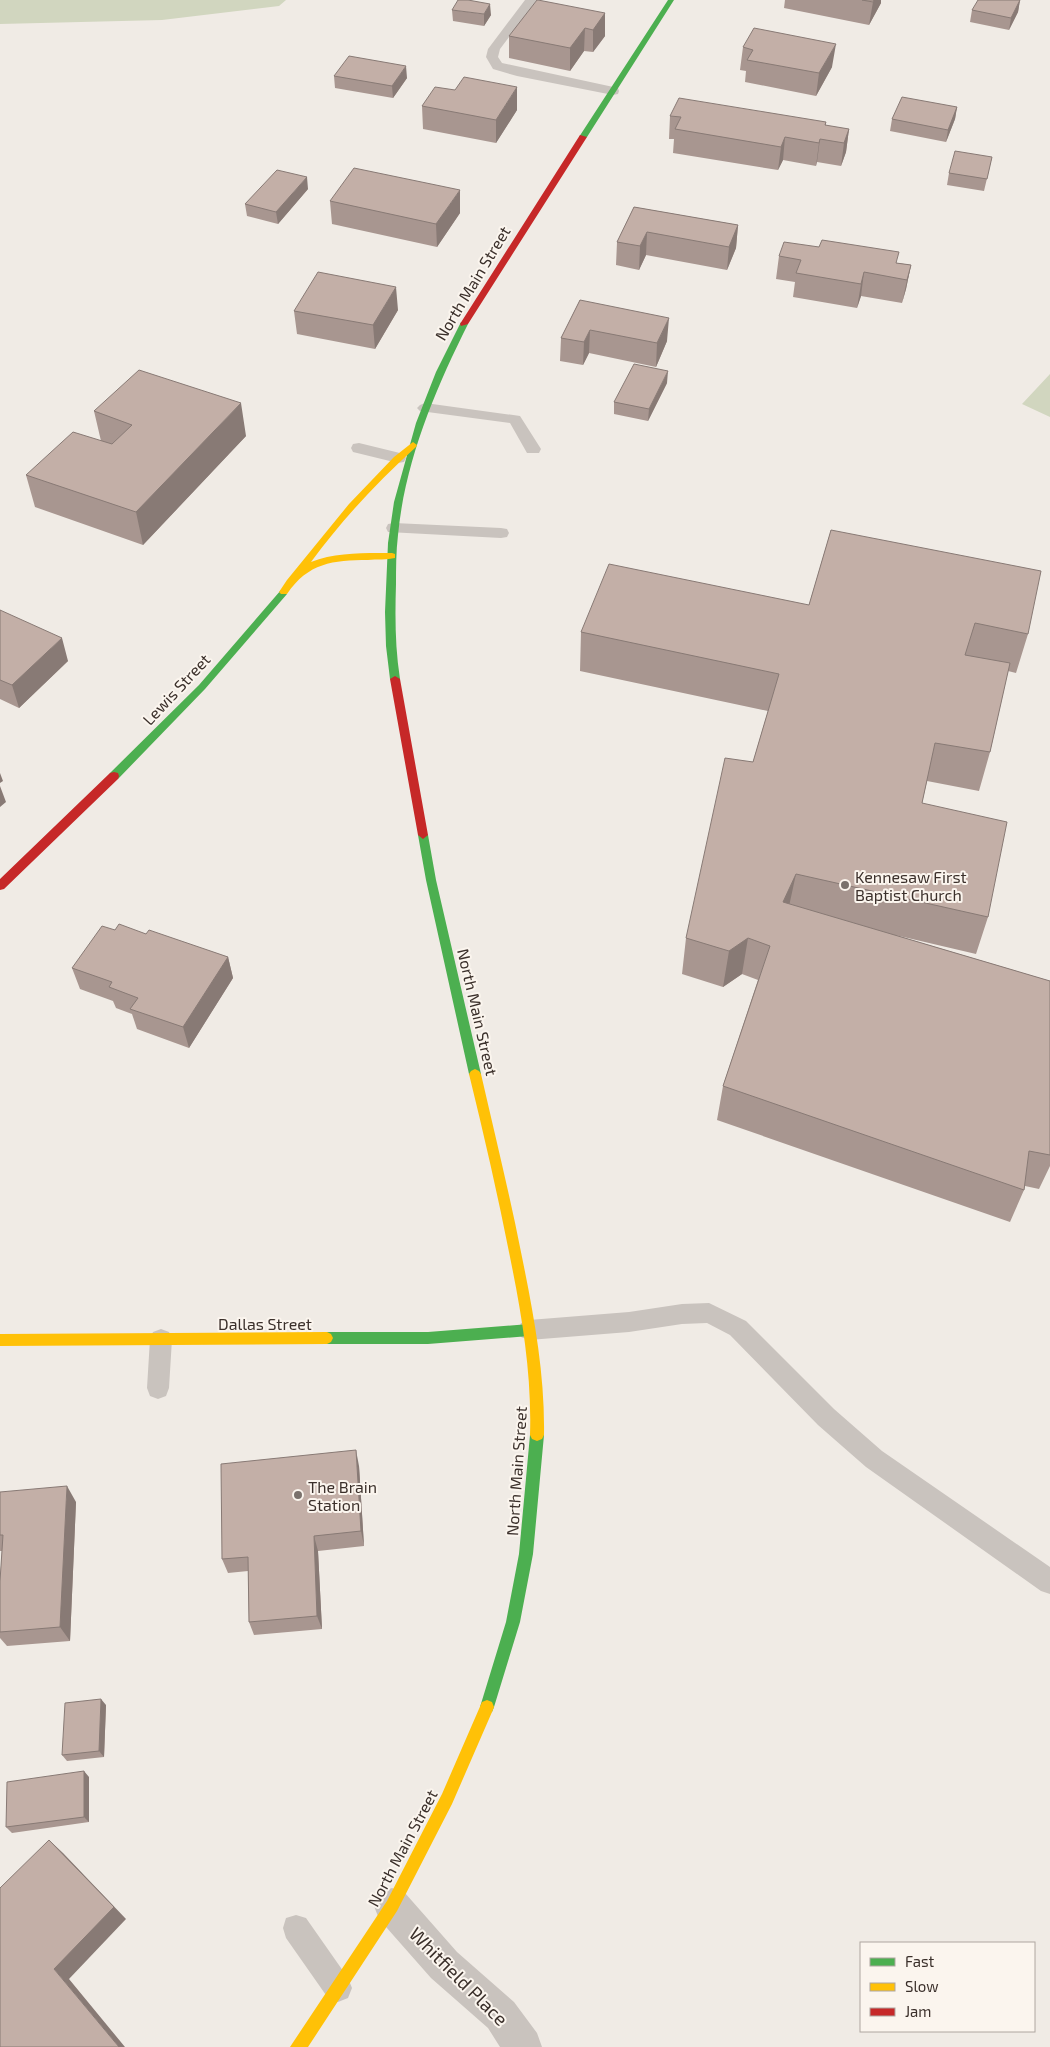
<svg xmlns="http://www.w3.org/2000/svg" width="1050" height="2047" font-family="'Exo 2',sans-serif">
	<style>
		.green { fill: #d1d6bf }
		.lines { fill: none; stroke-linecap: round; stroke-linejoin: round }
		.lane { fill: #c9c3be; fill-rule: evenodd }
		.street { fill: #c9c3be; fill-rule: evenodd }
		.fast { fill: #4caf50; fill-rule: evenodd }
		.slow { fill: #ffc107; fill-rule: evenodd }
		.jam { fill: #c62828; fill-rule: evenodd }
		.wall { fill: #a89690 }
		.shaded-wall { fill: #887a75 }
		.building { fill: #c3afa7; stroke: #887a75 }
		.poi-dot { fill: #7a716c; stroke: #fbf5ee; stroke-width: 2 }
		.labels { text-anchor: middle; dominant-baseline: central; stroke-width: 4; stroke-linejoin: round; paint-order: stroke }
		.street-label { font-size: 16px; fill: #3b302b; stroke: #fbf5ee }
		.poi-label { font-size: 16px; fill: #3b302b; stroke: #fbf5ee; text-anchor: start }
		.near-street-label { font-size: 19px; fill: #3b302b; stroke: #fbf5ee }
	</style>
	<rect width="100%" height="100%" fill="#f0ebe5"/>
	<!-- green -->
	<path class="green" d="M 0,0 L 286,0 L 279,6 L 162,20 L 0,24 Z
		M 1050,374 L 1050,417 L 1022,404 Z"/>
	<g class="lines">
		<!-- lane -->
		<path class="lane" d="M 525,0 L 537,0 L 500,49 L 498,57 L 502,63 L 618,88 L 619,91 L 618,94 L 613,95 L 517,76 L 493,69 L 486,57 L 488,49 Z
			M 425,403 L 520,416 L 541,449 L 539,453 L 527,453 L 510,423 L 420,411 L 417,408 L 420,405 Z
			M 359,443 L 404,454 L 406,458 L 404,462 L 398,463 L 353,452 L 351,448 L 353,444 Z
			M 394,523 L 501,528 L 507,529 L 509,533 L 507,537 L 501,538 L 388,532 L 386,528 L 388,524 Z
			M 709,1303 L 746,1321 L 834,1409 L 882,1451 L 1050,1567 L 1050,1594 L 1041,1591 L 866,1467 L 818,1425 L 730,1335 L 707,1323 L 682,1324 L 629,1332 L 529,1340 L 521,1337 L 518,1330 L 521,1323 L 529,1320 L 629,1312 L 682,1304 Z
			M 161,1329 L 169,1332 L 172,1339 L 169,1388 L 166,1396 L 158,1399 L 150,1396 L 147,1388 L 150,1339 L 153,1332 Z
			M 296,1915 L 306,1918 L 348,1978 L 352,1988 L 348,1998 L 338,2002 L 328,1998 L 286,1938 L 283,1928 L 286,1918 Z"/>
		<!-- street -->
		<path class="street" d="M 392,1888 L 405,1893 L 457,1952 L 514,2002 L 537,2033 L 542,2047 L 500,2047 L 488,2028 L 431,1978 L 379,1919 L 374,1906 L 379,1893 Z"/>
		<!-- fast -->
		<path class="fast" d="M 668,0 L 674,0 L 587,137 L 580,139 L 579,137 Z
			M 461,322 L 468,324 C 435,390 405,461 398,535 C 396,552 396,568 396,584 C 395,616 395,647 400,679 L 395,682 L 390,679 L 386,646 L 385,612 L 388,543 L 394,502 L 416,423 L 436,372 Z
			M 284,589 L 287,590 L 287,594 L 205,689 L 118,779 L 110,779 L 109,776 L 110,773 L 199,685 L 281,590 Z
			M 423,831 L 428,835 L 436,880 L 481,1074 L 479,1077 L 471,1077 L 469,1074 L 426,880 L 418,835 Z
			M 529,1324 L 533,1326 L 535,1330 L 533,1334 L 529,1336 L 428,1344 L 327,1344 L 323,1342 L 321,1338 L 323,1334 L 327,1332 L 428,1332 Z
			M 537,1429 L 542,1431 L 544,1435 L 533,1554 L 520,1622 L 494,1707 L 492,1712 L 487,1714 L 482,1712 L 480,1707 L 506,1622 L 519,1554 L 530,1435 L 532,1431 Z"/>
		<!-- slow -->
		<path class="slow" d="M 413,442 L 417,445 L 416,447 C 377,482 342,520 311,562 C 336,552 365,553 392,553 L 395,554 L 395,558 C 387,560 377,559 368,560 C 333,560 308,563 287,594 L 281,594 L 279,592 L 287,580 L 349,504 L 394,457 Z
			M 475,1069 L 479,1071 L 481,1074 C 495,1135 510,1196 522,1257 C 534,1316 545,1375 544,1435 L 542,1439 L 537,1441 L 532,1439 L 530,1435 C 532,1375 522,1316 510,1257 C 498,1196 484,1135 469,1074 L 471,1071 Z
			M 327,1332 L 331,1334 L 333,1338 L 331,1342 L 327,1344 L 0,1346 L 0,1334 Z
			M 487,1700 L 492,1702 L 494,1707 L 492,1712 L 452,1804 L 397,1911 L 308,2047 L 290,2047 L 387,1901 L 442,1794 L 482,1702 Z"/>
		<!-- jam -->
		<path class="jam" d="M 580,135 L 587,137 L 468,324 L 461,326 L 460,324 Z
			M 395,676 L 400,679 L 428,835 L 423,839 L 418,835 L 390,679 Z
			M 114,772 L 118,773 L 119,776 L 118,779 L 4,889 L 0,890 L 0,879 L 110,773 Z"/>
	</g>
	<!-- wall -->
	<path class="wall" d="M 785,0 L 881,0 L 881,3 L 869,25 L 784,8 Z
		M 1020,0 L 1018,12 L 1009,30 L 970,22 L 972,10 Z
		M 452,10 L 491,15 L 484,26 L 453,21 Z
		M 605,13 L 605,36 L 593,52 L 584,51 L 570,71 L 509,58 L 509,36 Z
		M 743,47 L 832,67 L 816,96 L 745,82 L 746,71 L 740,70 Z
		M 334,76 L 407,78 L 393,98 L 335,88 Z
		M 422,106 L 517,110 L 496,143 L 423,129 Z
		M 957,107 L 955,119 L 946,142 L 890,131 L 892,119 Z
		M 670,116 L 826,122 L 826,126 L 849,129 L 846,152 L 841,166 L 817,162 L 816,166 L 783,160 L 778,170 L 673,153 L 674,139 L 669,139 Z
		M 992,157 L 984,191 L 947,185 L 949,173 Z
		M 308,189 L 278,224 L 247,216 L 245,204 Z
		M 330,201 L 460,213 L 437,247 L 332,224 Z
		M 634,207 L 738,225 L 736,248 L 727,270 L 646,255 L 639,270 L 616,265 L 617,242 Z
		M 779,256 L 898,263 L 911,265 L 906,289 L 902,303 L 861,296 L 857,308 L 793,297 L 795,282 L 776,279 Z
		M 580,300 L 667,341 L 656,367 L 589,353 L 583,365 L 560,361 L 561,338 Z
		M 398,310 L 375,349 L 297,334 L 294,311 Z
		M 667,383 L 648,421 L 614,414 L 614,402 Z
		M 94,411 L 246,436 L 143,545 L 35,507 L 26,475 L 101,441 Z
		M 831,530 L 1028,634 L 1016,673 L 1008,671 L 990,752 L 979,791 L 927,781 L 922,803 L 988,917 L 976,954 L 895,935 L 1050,981 L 1050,1166 L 1039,1189 L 1025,1186 L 1024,1190 L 1010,1222 L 717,1120 L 723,1086 L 758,980 L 742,974 L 723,987 L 682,974 L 686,938 L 753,762 L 768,711 L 580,671 L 581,632 L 809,605 Z
		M 0,610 L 68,661 L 19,708 L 0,699 Z
		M 115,930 L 146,934 L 228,957 L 233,978 L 189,1048 L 137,1029 L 132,1014 L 116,1008 L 113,1001 L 80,989 L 72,968 Z
		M 359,1466 L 364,1546 L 318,1551 L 322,1629 L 254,1635 L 249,1622 L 248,1571 L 228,1573 L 222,1559 Z
		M 0,1492 L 76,1502 L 70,1641 L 7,1646 L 0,1638 L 0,1581 L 2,1551 L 0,1551 Z
		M 106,1705 L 104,1757 L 67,1761 L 62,1755 Z
		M 89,1777 L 89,1822 L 12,1833 L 6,1827 Z"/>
	<!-- shaded-wall -->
	<path class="shaded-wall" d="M 874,0 L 881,0 L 881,3 L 869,25 L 873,2 Z
		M 1020,0 L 1018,12 L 1009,30 L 1011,18 Z
		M 490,4 L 491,15 L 484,26 L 484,14 Z
		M 605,13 L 605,36 L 593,52 L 593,30 Z
		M 585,28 L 584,51 L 570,71 L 570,48 Z
		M 836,44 L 832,67 L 816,96 L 819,73 Z
		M 406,66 L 407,78 L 393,98 L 392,86 Z
		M 517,87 L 517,110 L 496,143 L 496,120 Z
		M 957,107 L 955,119 L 946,142 L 948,130 Z
		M 849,129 L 846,152 L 841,166 L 844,143 Z
		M 785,137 L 783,160 L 778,170 L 781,147 Z
		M 820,139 L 817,162 L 816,166 L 819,143 Z
		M 307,177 L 308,189 L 278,224 L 276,212 Z
		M 460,190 L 460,213 L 437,247 L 436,224 Z
		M 738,225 L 736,248 L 727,270 L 729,247 Z
		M 647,232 L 646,255 L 639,270 L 640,246 Z
		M 911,265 L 906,289 L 902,303 L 907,280 Z
		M 864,272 L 861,296 L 857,308 L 861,284 Z
		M 396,287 L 398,310 L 375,349 L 373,325 Z
		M 669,318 L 667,341 L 656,367 L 657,343 Z
		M 590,330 L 589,353 L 583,365 L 584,342 Z
		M 668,371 L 667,383 L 648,421 L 649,409 Z
		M 241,403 L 246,436 L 143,545 L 136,512 Z
		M 62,638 L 68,661 L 19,708 L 12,685 Z
		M 0,773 L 3,781 L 0,783 Z
		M 0,786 L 6,802 L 0,807 Z
		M 796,874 L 788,911 L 783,902 Z
		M 748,938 L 742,974 L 723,987 L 729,951 Z
		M 228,957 L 233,978 L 189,1048 L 183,1027 Z
		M 356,1450 L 359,1466 L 364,1546 L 361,1531 Z
		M 67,1486 L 76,1502 L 70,1641 L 60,1627 Z
		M 314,1536 L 318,1551 L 322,1629 L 317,1616 Z
		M 101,1699 L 106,1705 L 104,1757 L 99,1751 Z
		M 84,1771 L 89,1777 L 89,1822 L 84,1817 Z
		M 49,1840 L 63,1853 L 126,1919 L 69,1979 L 125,2047 L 119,2047 L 54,1969 Z"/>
	<!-- building -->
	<path class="building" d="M 458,0 L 468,0 L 490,4 L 484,14 L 452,10 Z
		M 537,0 L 538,0 L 605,13 L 593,30 L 585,28 L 570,48 L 509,36 Z
		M 862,0 L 874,0 L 873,2 Z
		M 978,0 L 1020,0 L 1011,18 L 972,10 Z
		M 754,28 L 836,44 L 819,73 L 747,60 L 753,50 L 743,47 Z
		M 349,56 L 406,66 L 392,86 L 334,76 Z
		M 464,77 L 517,87 L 496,120 L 422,106 L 435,87 L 455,90 Z
		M 902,97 L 957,107 L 948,130 L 892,119 Z
		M 679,98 L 826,122 L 825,125 L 849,129 L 844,143 L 820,139 L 819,143 L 785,137 L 781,147 L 675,129 L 681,117 L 670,116 Z
		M 955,151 L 992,157 L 987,179 L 949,173 Z
		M 354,168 L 460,190 L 436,224 L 330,201 Z
		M 277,170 L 307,177 L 276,212 L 245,204 Z
		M 634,207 L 738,225 L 729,247 L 647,232 L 640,246 L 617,242 Z
		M 822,240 L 899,252 L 896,263 L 911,265 L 907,280 L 864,272 L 861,284 L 796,273 L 801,260 L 779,256 L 784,242 L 819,247 Z
		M 318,272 L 396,287 L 373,325 L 294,311 Z
		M 580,300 L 669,318 L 657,343 L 590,330 L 584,342 L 561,338 Z
		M 634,364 L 668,371 L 649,409 L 614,402 Z
		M 139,370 L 241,403 L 136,512 L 26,475 L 73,432 L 112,444 L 132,425 L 94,411 Z
		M 831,530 L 1041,571 L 1028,634 L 975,623 L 965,655 L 1010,663 L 990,752 L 935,743 L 922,803 L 1007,822 L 988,917 L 796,874 L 783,902 L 1050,981 L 1050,1155 L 1029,1151 L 1024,1190 L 723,1086 L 770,946 L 748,938 L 729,951 L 686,938 L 725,758 L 753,762 L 779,674 L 581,632 L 609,564 L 809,605 Z
		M 0,610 L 62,638 L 12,685 L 0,680 Z
		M 119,924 L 146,934 L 149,930 L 228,957 L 183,1027 L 130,1009 L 138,998 L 109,987 L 112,982 L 72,968 L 102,926 L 115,930 Z
		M 356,1450 L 361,1531 L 314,1536 L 317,1616 L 249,1622 L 248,1557 L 222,1559 L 221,1464 Z
		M 67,1486 L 60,1627 L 0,1632 L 0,1581 L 3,1535 L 0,1535 L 0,1492 Z
		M 101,1699 L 99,1751 L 62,1755 L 65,1703 Z
		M 84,1771 L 84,1817 L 6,1827 L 7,1782 Z
		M 49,1840 L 114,1907 L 54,1969 L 119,2047 L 0,2047 L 0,1888 Z"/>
	<!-- markers -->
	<g class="poi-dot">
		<circle cx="845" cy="885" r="5"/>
		<circle cx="298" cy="1495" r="5"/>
	</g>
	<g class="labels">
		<!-- street labels -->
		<g class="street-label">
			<text transform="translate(472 283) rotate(-59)">North Main Street</text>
			<text transform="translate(176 689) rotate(-47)">Lewis Street</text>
			<text transform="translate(478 1012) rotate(77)">North Main Street</text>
			<text x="265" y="1323">Dallas Street</text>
			<text transform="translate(516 1471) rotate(-86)">North Main Street</text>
			<text transform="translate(402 1848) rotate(-62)">North Main Street</text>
		</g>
		<!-- poi labels -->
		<g class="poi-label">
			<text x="855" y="876">Kennesaw First<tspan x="855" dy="18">Baptist Church</tspan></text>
			<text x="308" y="1486">The Brain<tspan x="308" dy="18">Station</tspan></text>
		</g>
		<!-- near-street labels -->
		<g class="near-street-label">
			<text transform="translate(459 1976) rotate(45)">Whitfield Place</text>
		</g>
	</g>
	<!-- legend -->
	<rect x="860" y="1942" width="175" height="90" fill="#fbf5ee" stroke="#aea6a0"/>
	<rect x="870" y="1958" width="25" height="8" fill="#4caf50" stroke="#aea6a0"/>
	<text x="905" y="1967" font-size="15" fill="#3b302b">Fast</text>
	<rect x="870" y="1983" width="25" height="8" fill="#ffc107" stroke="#aea6a0"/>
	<text x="905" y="1992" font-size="15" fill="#3b302b">Slow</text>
	<rect x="870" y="2008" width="25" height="8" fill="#c62828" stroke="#aea6a0"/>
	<text x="905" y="2017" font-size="15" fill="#3b302b">Jam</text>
</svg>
